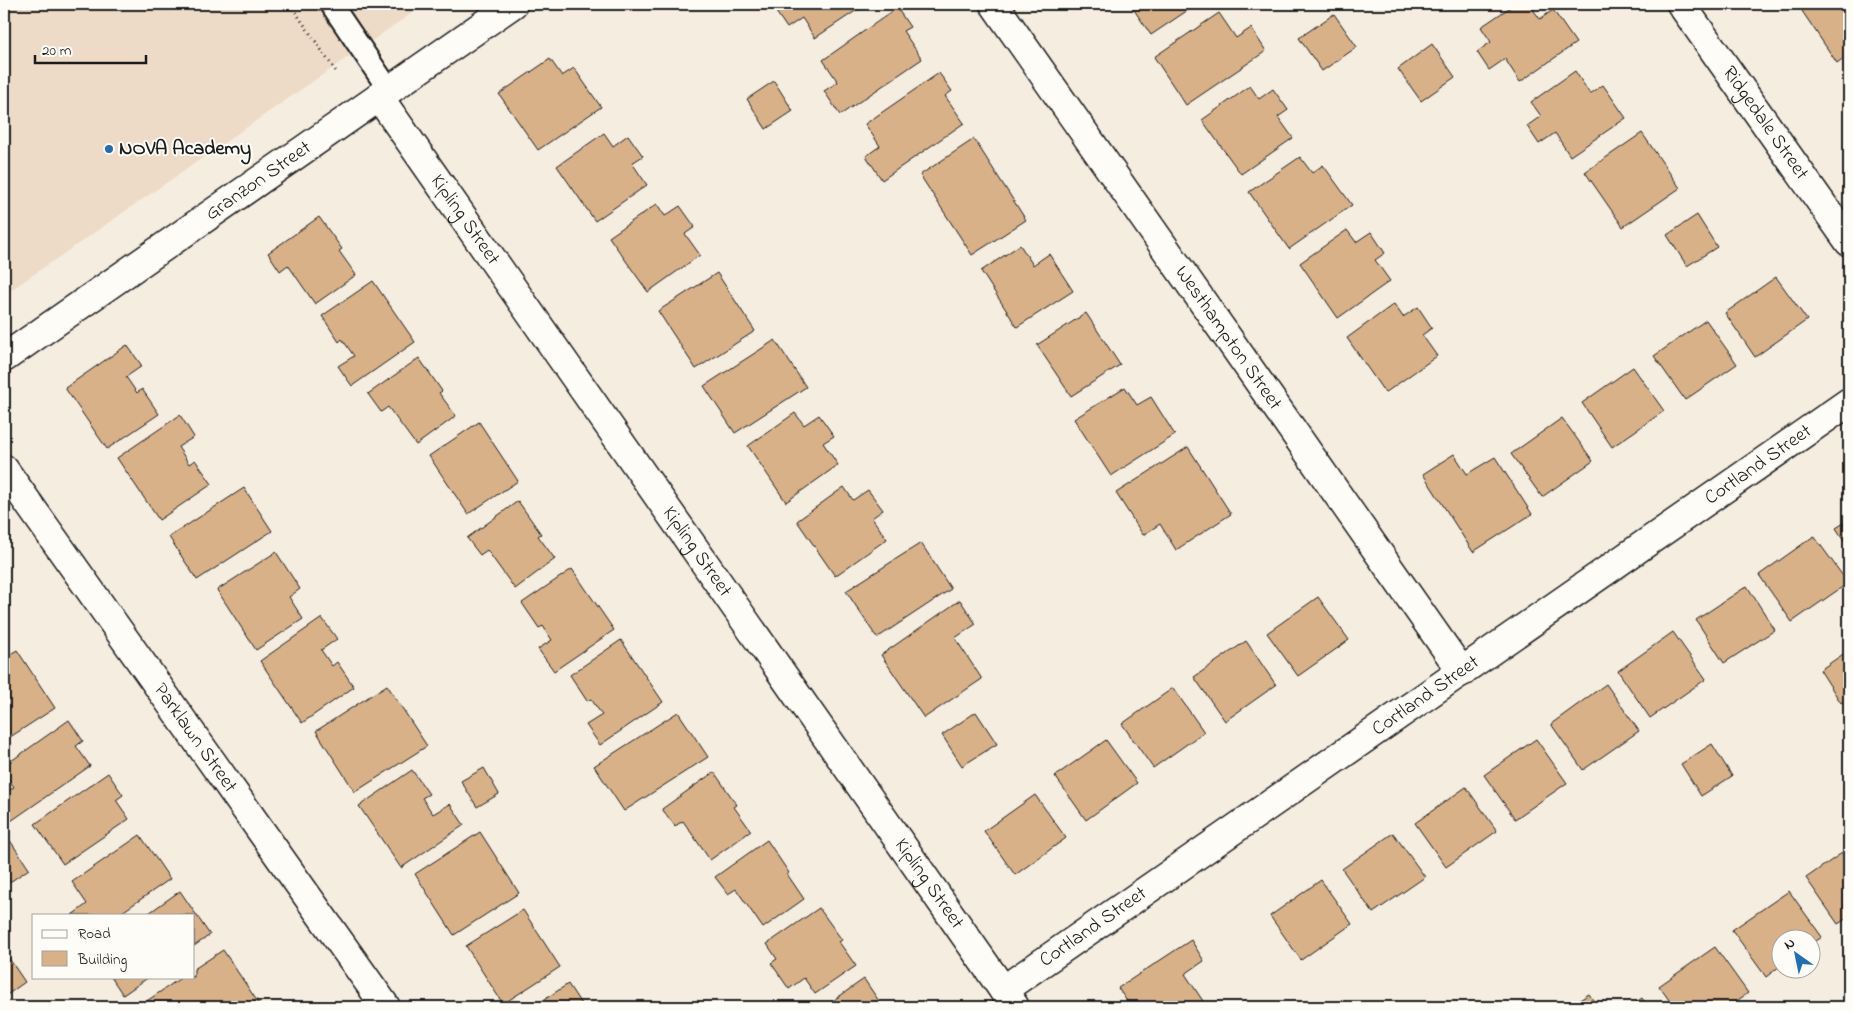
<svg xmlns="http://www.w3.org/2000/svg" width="1853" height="1011" font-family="'Indie Flower',sans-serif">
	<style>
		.built { fill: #eddbc7 }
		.building { fill: #d8b189; stroke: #1c1c1c }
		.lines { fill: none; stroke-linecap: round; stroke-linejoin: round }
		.lane-casing { stroke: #1c1c1c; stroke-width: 25 }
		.street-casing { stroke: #1c1c1c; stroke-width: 31 }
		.path { stroke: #1c1c1c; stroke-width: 3; stroke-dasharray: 1 4; stroke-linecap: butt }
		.lane { stroke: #fdfcf7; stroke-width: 21 }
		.street { stroke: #fdfcf7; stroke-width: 28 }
		.poi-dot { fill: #1f6fb2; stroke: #fdfcf7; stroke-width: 2 }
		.labels { text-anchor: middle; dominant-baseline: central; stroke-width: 4; stroke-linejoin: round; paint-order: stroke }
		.street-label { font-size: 20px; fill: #1c1c1c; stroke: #fdfcf7 }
		.poi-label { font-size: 20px; font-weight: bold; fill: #1c1c1c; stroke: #fdfcf7; text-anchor: start }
	</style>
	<rect width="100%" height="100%" fill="#f6ede1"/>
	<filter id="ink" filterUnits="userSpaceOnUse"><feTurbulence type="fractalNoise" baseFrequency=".02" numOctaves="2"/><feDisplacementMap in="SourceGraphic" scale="10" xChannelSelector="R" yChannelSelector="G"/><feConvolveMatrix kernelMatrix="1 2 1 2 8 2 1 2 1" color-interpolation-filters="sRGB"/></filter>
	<g filter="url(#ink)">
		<!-- built -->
		<path class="built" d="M 4,4 L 425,4 L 4,295 Z"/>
		<!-- building -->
		<path class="building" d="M 781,4 L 866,4 L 815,38 L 802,18 L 787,28 L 774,9 Z
			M 1130,4 L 1197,4 L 1151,35 Z
			M 1515,4 L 1529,4 L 1540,19 L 1553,10 L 1576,43 L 1520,82 L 1505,59 L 1489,70 L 1477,52 L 1491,42 L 1481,27 Z
			M 1813,4 L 1849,4 L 1849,54 L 1837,63 L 1802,11 Z
			M 897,8 L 910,27 L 903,31 L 922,59 L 840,115 L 824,91 L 838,82 L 823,60 Z
			M 1219,13 L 1236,38 L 1251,28 L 1266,51 L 1186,105 L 1154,57 Z
			M 1334,14 L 1357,47 L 1322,71 L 1299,38 Z
			M 1432,44 L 1455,77 L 1421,101 L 1398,69 Z
			M 550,59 L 562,76 L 574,68 L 601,107 L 538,150 L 499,94 Z
			M 1575,71 L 1590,94 L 1603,85 L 1626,118 L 1570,156 L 1555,133 L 1539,144 L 1527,126 L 1541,116 L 1531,102 Z
			M 939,73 L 952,91 L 945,96 L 964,123 L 882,180 L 866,156 L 880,146 L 865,124 Z
			M 774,81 L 793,111 L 766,129 L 747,99 Z
			M 1250,86 L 1259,99 L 1273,89 L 1288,110 L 1278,117 L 1293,138 L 1241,174 L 1202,120 Z
			M 604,133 L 613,146 L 628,135 L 643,156 L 632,163 L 647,185 L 595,221 L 557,166 Z
			M 1642,133 L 1680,188 L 1623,227 L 1585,172 Z
			M 974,139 L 1026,220 L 972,255 L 920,175 Z
			M 1300,157 L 1312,173 L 1323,165 L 1352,205 L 1289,249 L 1249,192 Z
			M 657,204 L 665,216 L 680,206 L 695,227 L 685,234 L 700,255 L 648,292 L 609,237 Z
			M 1697,215 L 1717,247 L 1687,266 L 1667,235 Z
			M 319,217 L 342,249 L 339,251 L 356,275 L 315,304 L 288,265 L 280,271 L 268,253 Z
			M 1347,230 L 1356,242 L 1371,232 L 1385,253 L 1375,260 L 1390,281 L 1338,318 L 1300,263 Z
			M 1020,245 L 1033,265 L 1049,254 L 1073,291 L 1017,327 L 981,271 Z
			M 717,273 L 755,331 L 696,369 L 658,311 Z
			M 1776,277 L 1807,320 L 1755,357 L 1725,313 Z
			M 373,281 L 415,342 L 352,386 L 338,366 L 354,356 L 342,339 L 339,342 L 322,316 Z
			M 1394,304 L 1403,317 L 1418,307 L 1432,328 L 1422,335 L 1437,356 L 1385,393 L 1347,338 Z
			M 1086,313 L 1120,365 L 1071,396 L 1037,345 Z
			M 1706,320 L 1737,364 L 1685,400 L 1654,356 Z
			M 775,340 L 806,387 L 735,433 L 704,386 Z
			M 127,345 L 142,366 L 126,377 L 137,393 L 142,389 L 159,414 L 107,449 L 65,388 Z
			M 419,358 L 442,391 L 439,393 L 456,416 L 416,445 L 388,407 L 381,412 L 368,394 Z
			M 1633,367 L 1664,411 L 1612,447 L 1582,403 Z
			M 1125,387 L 1137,405 L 1151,397 L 1175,435 L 1111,476 L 1074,419 Z
			M 795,413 L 804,425 L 819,415 L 834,436 L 823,443 L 838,465 L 786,502 L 748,446 Z
			M 180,415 L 194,437 L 178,447 L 189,464 L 195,460 L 212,484 L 159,520 L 117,458 Z
			M 1562,418 L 1593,461 L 1542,497 L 1511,454 Z
			M 479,422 L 518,481 L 468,514 L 429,456 Z
			M 1188,447 L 1231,514 L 1176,550 L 1160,524 L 1143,535 L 1116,493 Z
			M 1454,454 L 1467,474 L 1495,457 L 1532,514 L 1473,552 L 1423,474 Z
			M 844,487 L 853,500 L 868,490 L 883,510 L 872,518 L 887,539 L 835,576 L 797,521 Z
			M 244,488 L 272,531 L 197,580 L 169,537 Z
			M 518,501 L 541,534 L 538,536 L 555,559 L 515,589 L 487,550 L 480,555 L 467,538 Z
			M 1849,520 L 1849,548 L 1836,528 Z
			M 1814,536 L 1848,583 L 1792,622 L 1759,575 Z
			M 921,543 L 951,589 L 877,638 L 846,591 Z
			M 276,552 L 300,589 L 289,597 L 303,619 L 256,650 L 217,590 Z
			M 572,569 L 614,630 L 554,671 L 538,649 L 552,640 L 543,626 L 539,628 L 522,603 Z
			M 1747,586 L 1775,630 L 1724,663 L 1696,620 Z
			M 1318,597 L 1349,640 L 1298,676 L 1267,633 Z
			M 960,600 L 976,624 L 955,638 L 982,679 L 924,718 L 881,655 Z
			M 322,618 L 337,639 L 321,650 L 332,666 L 337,662 L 354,687 L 302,723 L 260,661 Z
			M 1673,632 L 1706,679 L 1650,718 L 1618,671 Z
			M 621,640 L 663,702 L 600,745 L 586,725 L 602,715 L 591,699 L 587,701 L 570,675 Z
			M 1246,641 L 1276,685 L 1225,721 L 1194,677 Z
			M 17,650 L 55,708 L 4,741 L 4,658 Z
			M 1849,650 L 1849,698 L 1841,703 L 1820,670 Z
			M 1606,684 L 1639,731 L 1583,770 L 1551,724 Z
			M 387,685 L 427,746 L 355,792 L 316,731 Z
			M 1173,688 L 1204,732 L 1153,768 L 1122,724 Z
			M 678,712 L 708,757 L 624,811 L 594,766 Z
			M 976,712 L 997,744 L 962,766 L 942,735 Z
			M 69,720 L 83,741 L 76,746 L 90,766 L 11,821 L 4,811 L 4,794 L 14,787 L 4,773 L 4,766 Z
			M 1536,739 L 1567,783 L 1515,819 L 1484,775 Z
			M 1106,740 L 1137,783 L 1086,820 L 1055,776 Z
			M 1712,744 L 1732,776 L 1701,796 L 1681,764 Z
			M 484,768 L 499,794 L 477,807 L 461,781 Z
			M 412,770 L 429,794 L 422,798 L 433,814 L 450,804 L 464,825 L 401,868 L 359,806 Z
			M 714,772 L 737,805 L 734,807 L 751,831 L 710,860 L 683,821 L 675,826 L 662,809 Z
			M 108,773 L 123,795 L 116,800 L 129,819 L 63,864 L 35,824 Z
			M 1466,787 L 1497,831 L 1446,867 L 1415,823 Z
			M 1035,795 L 1066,838 L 1015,875 L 984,831 Z
			M 480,832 L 519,893 L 454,935 L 415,874 Z
			M 1393,833 L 1425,877 L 1373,913 L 1342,869 Z
			M 140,835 L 170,879 L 118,915 L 72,915 L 87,904 L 72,882 Z
			M 7,836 L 29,869 L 4,886 L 4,838 Z
			M 767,840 L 789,873 L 787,874 L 804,899 L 763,928 L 736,889 L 728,894 L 715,877 Z
			M 1849,848 L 1849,917 L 1838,924 L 1806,878 Z
			M 1321,880 L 1352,924 L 1301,960 L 1270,916 Z
			M 180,891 L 210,935 L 194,946 L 194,915 L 146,915 Z
			M 1789,891 L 1822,937 L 1810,945 L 1810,938 L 1780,938 L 1780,966 L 1766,977 L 1732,930 Z
			M 819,908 L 842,940 L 839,942 L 856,966 L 815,994 L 804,978 L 789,989 L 771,963 L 777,959 L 767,944 Z
			M 523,910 L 560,967 L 503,1004 L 466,946 Z
			M 1191,940 L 1204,961 L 1185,974 L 1207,1007 L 1131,1007 L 1118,988 Z
			M 1715,947 L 1748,993 L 1728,1007 L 1674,1007 L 1659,986 Z
			M 223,950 L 261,1007 L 138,1007 L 182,977 L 194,977 L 194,969 Z
			M 4,951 L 25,982 L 4,997 Z
			M 111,977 L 149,977 L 123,995 Z
			M 864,979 L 883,1007 L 824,1007 Z
			M 568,984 L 583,1007 L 533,1007 Z
			M 1589,994 L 1598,1007 L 1569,1007 Z
			M 1642,998 L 1648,1007 L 1629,1007 Z"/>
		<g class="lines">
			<defs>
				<path id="lane" d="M 331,4 L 389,90"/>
				<g id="street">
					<path id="s1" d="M 994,4 L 1462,672"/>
					<path id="s2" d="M 1681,4 L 1849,242"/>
					<path id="s3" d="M 379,97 L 1015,1007"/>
					<path id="s4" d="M 4,358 L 513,4"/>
					<path id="s5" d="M 4,469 L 386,1007"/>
					<path id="s6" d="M 1003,990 L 1849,402"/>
				</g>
			</defs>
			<!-- lane casing -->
			<use href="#lane" class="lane-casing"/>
			<!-- street casing -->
			<use href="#street" class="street-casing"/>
			<!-- path -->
			<path class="path" d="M 290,4 L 337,73"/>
			<!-- lane -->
			<use href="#lane" class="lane"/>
			<!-- street -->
			<use href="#street" class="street"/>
		</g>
	</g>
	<!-- markers -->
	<circle class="poi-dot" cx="109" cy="149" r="5"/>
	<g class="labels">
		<!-- street labels -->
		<g class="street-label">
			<text stroke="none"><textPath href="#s2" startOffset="146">Ridgedale Street</textPath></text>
			<text stroke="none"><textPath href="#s4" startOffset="310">Granzon Street</textPath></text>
			<text stroke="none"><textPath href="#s3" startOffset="150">Kipling Street</textPath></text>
			<text stroke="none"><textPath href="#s1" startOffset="408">Westhampton Street</textPath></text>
			<text stroke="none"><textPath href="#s6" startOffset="920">Cortland Street</textPath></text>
			<text stroke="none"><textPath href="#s3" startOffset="555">Kipling Street</textPath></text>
			<text stroke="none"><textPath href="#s6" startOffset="515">Cortland Street</textPath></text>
			<text stroke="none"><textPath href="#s5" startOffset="330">Parklawn Street</textPath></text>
			<text stroke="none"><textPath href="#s3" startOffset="960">Kipling Street</textPath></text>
			<text stroke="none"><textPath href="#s6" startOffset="110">Cortland Street</textPath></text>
		</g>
		<!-- poi labels -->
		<g class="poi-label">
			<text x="119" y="149">NOVA Academy</text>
		</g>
	</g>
	<!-- margin -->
	<rect width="1853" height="1011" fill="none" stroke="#fdfcf7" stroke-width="20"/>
	<rect x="10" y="10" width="1833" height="991" fill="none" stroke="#1c1c1c" stroke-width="2" filter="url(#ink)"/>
	<!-- legend -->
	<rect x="32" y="914" width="162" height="65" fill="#fdfcf7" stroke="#a3a29f"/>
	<rect x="42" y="930" width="25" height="8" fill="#fdfcf7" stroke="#a3a29f"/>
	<text x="78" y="938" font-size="15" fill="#1c1c1c">Road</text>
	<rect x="42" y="951" width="25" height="15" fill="#d8b189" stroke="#a3a29f"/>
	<text x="78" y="964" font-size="15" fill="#1c1c1c">Building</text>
	<!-- north arrow -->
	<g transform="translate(1796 954) rotate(327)"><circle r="24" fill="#fdfcf7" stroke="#a3a29f"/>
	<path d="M0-4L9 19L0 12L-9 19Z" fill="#1f6fb2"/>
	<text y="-8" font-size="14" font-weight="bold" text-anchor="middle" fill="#1c1c1c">N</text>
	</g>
	<!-- scale -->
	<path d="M35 55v8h111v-8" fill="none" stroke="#1c1c1c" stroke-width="2.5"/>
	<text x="42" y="55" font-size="15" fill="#1c1c1c" stroke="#fdfcf7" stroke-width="4" paint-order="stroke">20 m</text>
</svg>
